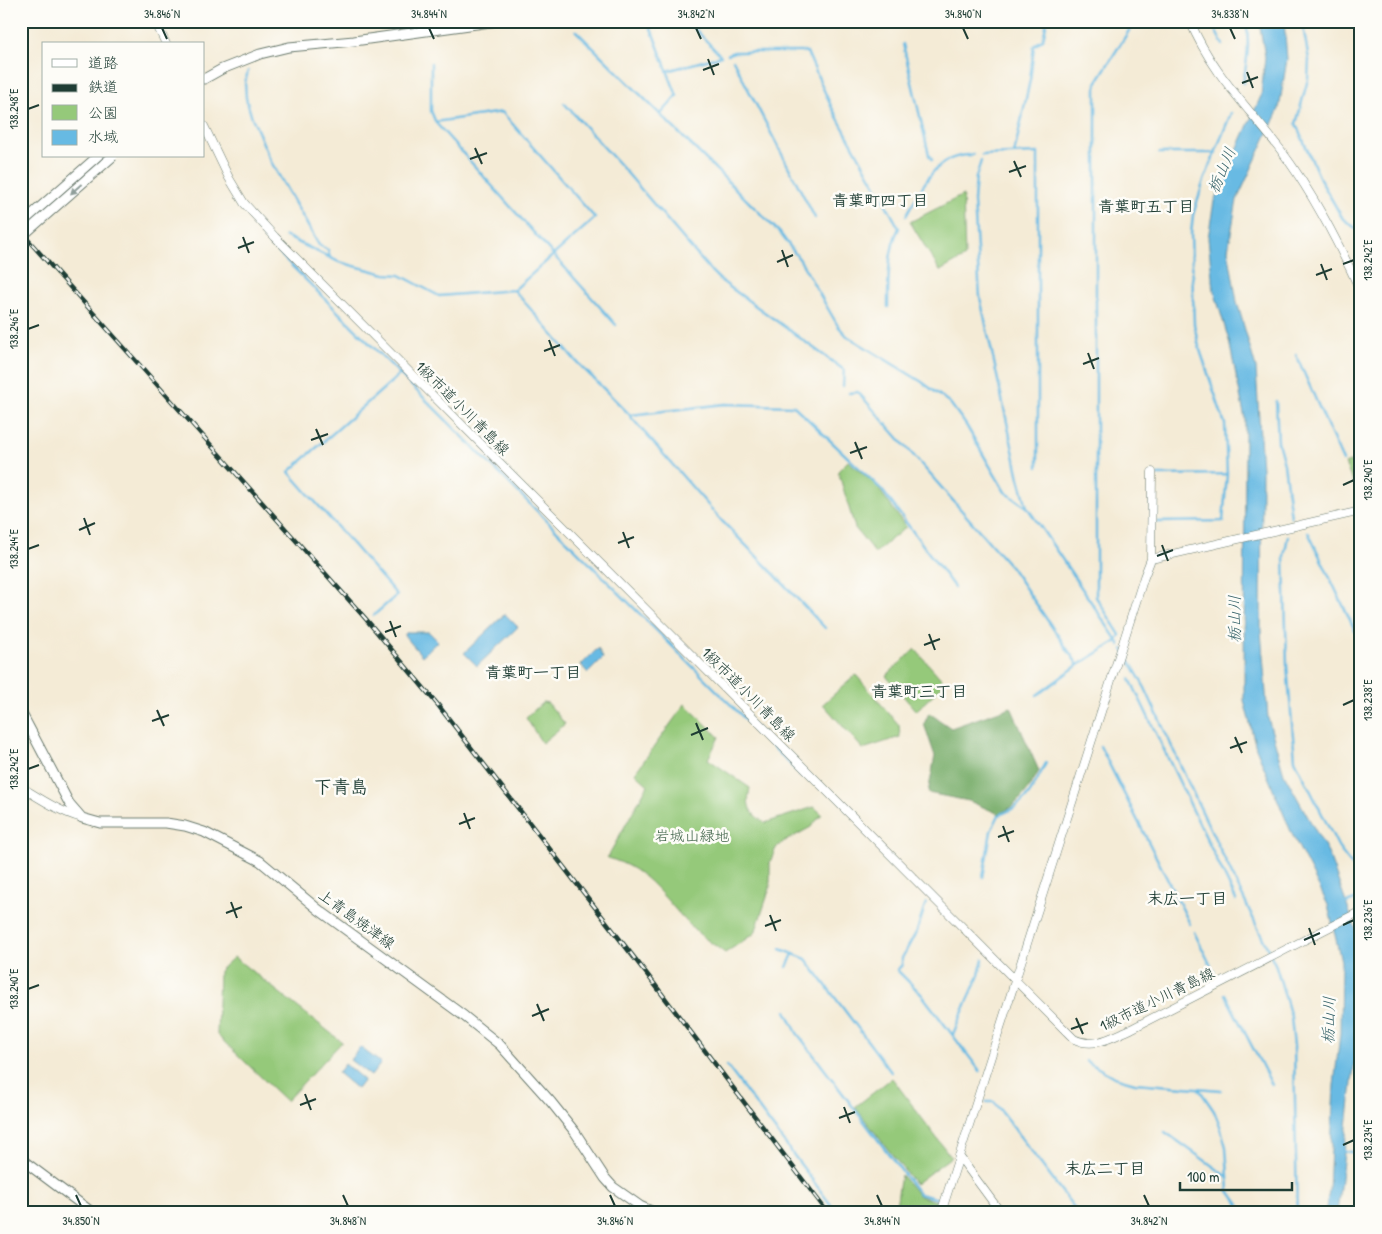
<svg xmlns="http://www.w3.org/2000/svg" width="1382" height="1234" font-family="'Patrick Hand','Klee One',sans-serif">
	<style>
		.green { fill: #95c97a; stroke: #5a8357 }
		.forest { fill: #78ad6a; stroke: #4c754f }
		.water { fill: #67bae3; stroke: #437c8c }
		.lines { fill: none; stroke-linecap: round; stroke-linejoin: round }
		.stream { stroke: #67bae3; stroke-width: 2.5 }
		.tertiary-casing { stroke: #6a7a6d; stroke-width: 9 }
		.secondary-casing { stroke: #6a7a6d; stroke-width: 11 }
		.tertiary { stroke: #fff; stroke-width: 8 }
		.secondary { stroke: #fff; stroke-width: 9 }
		.rail-casing { stroke: #1f3d34; stroke-width: 4.5 }
		.rail { stroke: #fdfcf7; stroke-width: 2.5; stroke-dasharray: 8; stroke-linecap: butt }
		.secondary-bridge-casing { stroke: #6a7a6d; stroke-width: 11; stroke-linecap: butt }
		.secondary-bridge { stroke: #fff; stroke-width: 9 }
		.oneway { fill: #8f9e9a }
		.ticks { fill: none; stroke: #1f3d34; stroke-width: 2 }
		.labels { text-anchor: middle; dominant-baseline: central; stroke-width: 5; stroke-linejoin: round; paint-order: stroke }
		.street-label { font-size: 15px; fill: #1f3d34; stroke: #fdfcf7 }
		.park-label { font-size: 15px; fill: #3c6046; stroke: #fdfcf7 }
		.water-label { font-size: 16px; font-style: italic; fill: #356269; stroke: #fdfcf7 }
		.neighbourhood-label { font-size: 16px; font-weight: bold; fill: #1f3d34; stroke: #fdfcf7 }
		.quarter-label { font-size: 18px; font-weight: bold; fill: #1f3d34; stroke: #fdfcf7 }
		.neatline { fill: none; stroke: #1f3d34; stroke-width: 2 }
		.ticks-label { font-size: 12px; text-anchor: middle; fill: #1f3d34 }
	</style>
	<rect width="100%" height="100%" fill="#fdfcf7"/>
	<filter id="ink" filterUnits="userSpaceOnUse"><feTurbulence type="fractalNoise" baseFrequency=".02" numOctaves="2"/><feDisplacementMap in="SourceGraphic" scale="10" xChannelSelector="R" yChannelSelector="G"/><feConvolveMatrix kernelMatrix="1 2 1 2 8 2 1 2 1" color-interpolation-filters="sRGB"/></filter>
	<filter id="wash" filterUnits="userSpaceOnUse"><feTurbulence type="fractalNoise" baseFrequency=".0096" numOctaves="4" result="noise"/><feDisplacementMap in="SourceGraphic" scale="20" xChannelSelector="R" yChannelSelector="G"/><feGaussianBlur stdDeviation="1.12" result="paint"/><feColorMatrix in="noise" values="0 0 0 0 0 0 0 0 0 0 0 0 0 0 0 0 0 1.4 0 .05"/><feComposite in="paint" operator="in"/></filter>
	<g filter="url(#wash)">
		<rect width="100%" height="100%" fill="#f4ebd6"/>
		<!-- green -->
		<path class="green" d="M 963,195 L 965,257 L 940,271 L 910,222 Z
			M 1361,457 L 1361,500 L 1345,464 Z
			M 848,461 L 876,485 L 906,527 L 875,553 L 855,528 L 838,471 Z
			M 915,649 L 945,683 L 916,711 L 886,676 Z
			M 856,675 L 899,725 L 900,737 L 863,749 L 823,704 Z
			M 543,702 L 548,703 L 565,724 L 542,743 L 526,718 Z
			M 685,704 L 719,737 L 708,759 L 750,788 C 746,807 749,812 765,823 L 814,807 L 822,814 L 811,827 L 782,843 L 776,848 L 770,862 L 770,888 L 755,933 L 725,953 C 715,945 703,938 694,929 C 665,902 649,868 607,858 L 648,785 L 635,773 Z
			M 234,957 L 342,1042 L 286,1101 L 217,1035 L 219,971 Z
			M 892,1078 L 951,1157 L 915,1184 L 855,1107 Z
			M 901,1175 L 919,1196 L 939,1202 L 935,1213 L 919,1213 L 919,1211 L 896,1206 Z"/>
		<!-- forest -->
		<path class="forest" d="M 1011,707 L 1039,771 C 1029,789 1019,805 999,814 L 969,801 L 928,793 L 935,756 L 924,724 L 929,713 L 951,728 Z"/>
		<!-- water -->
		<path class="water" d="M 1259,21 L 1284,21 L 1287,59 L 1279,109 L 1237,200 L 1228,250 L 1237,302 L 1256,368 L 1262,470 L 1261,631 L 1268,718 L 1284,774 L 1328,853 L 1356,930 L 1357,984 L 1354,1066 L 1337,1213 L 1325,1213 L 1329,1191 L 1334,1085 L 1340,1034 L 1341,961 L 1328,905 L 1292,834 L 1256,748 L 1244,700 L 1245,419 L 1229,341 L 1213,287 L 1208,238 L 1214,201 L 1261,96 L 1265,57 Z
			M 505,614 L 518,627 L 477,666 L 464,653 Z
			M 407,632 L 429,632 L 438,641 L 422,656 L 404,635 Z
			M 598,648 L 603,658 L 588,673 L 581,665 Z
			M 360,1047 L 381,1063 L 371,1076 L 350,1060 Z
			M 345,1064 L 364,1080 L 357,1089 L 338,1073 Z"/>
		<g class="lines">
			<!-- stream -->
			<path class="stream" d="M 648,21 L 677,96 L 660,115
				M 1213,21 L 1213,26 L 1223,45
				M 1302,21 L 1309,60 L 1308,79 L 1296,124 L 1321,181 L 1343,219 L 1361,232
				M 576,31 L 780,233 L 800,260 L 838,326 L 847,336 L 922,382 L 950,403 L 966,425 L 1005,492 L 1027,507
				M 903,44 L 929,155 L 932,160
				M 728,54 L 734,52 L 807,52 L 831,106 L 899,228 C 888,248 888,283 888,307
				M 733,60 L 815,218
				M 431,63 L 431,111 L 436,123 L 616,325
				M 248,71 L 245,83 L 246,98 L 251,115 L 271,162 L 319,245 L 328,250 L 330,258
				M 667,71 L 721,56 L 693,27
				M 1243,83 C 1247,61 1250,43 1246,21
				M 564,103 L 628,174 L 711,271 L 720,280 L 844,370 L 843,386
				M 435,122 L 502,112 L 595,218 L 514,290
				M 1159,153 L 1216,153
				M 1014,154 L 1030,80 L 1034,46 L 1043,39 L 1047,21
				M 982,155 L 1038,153 L 1038,467
				M 981,161 L 976,177 L 974,201 L 980,297 L 1019,478 L 1027,507 L 1120,645
				M 906,216 C 922,188 935,153 973,155
				M 285,236 L 339,262 L 385,274 L 400,275 L 439,296 L 514,290 L 574,359 L 630,415 L 725,404 L 794,406 L 882,490 L 954,587
				M 271,245 L 803,777
				M 1296,355 L 1343,461
				M 849,393 L 858,392 L 1011,567 L 1078,665
				M 1276,401 L 1278,442 L 1284,464 L 1291,517
				M 630,416 L 721,520 L 776,576 L 825,628
				M 1158,475 L 1227,474 L 1225,424 L 1199,347 L 1194,324 L 1191,234 L 1193,215 L 1203,183 L 1231,113
				M 1157,522 L 1223,521 L 1227,474
				M 1308,532 L 1361,643
				M 1288,536 L 1284,556 L 1287,665 L 1295,760 L 1340,850 L 1361,877
				M 374,615 L 397,595 L 289,472 L 399,375
				M 1123,649 L 1145,688 L 1194,795 L 1276,966 L 1291,1017 L 1294,1046 L 1297,1213
				M 1130,679 L 1236,900
				M 1037,695 L 1078,665 L 1117,641 L 1120,635 L 1096,597 L 1096,83 L 1135,21
				M 1100,746 L 1190,924
				M 983,877 L 991,831 L 999,815 C 1029,804 1032,789 1046,763
				M 926,903 L 917,931 L 902,958 L 902,965 L 897,970 L 922,995 L 980,1071
				M 1343,904 L 1361,898
				M 1194,932 L 1214,972
				M 781,949 L 806,959 L 891,1072
				M 787,967 L 793,954
				M 1225,994 L 1272,1085
				M 786,1011 L 797,1033 L 919,1194 L 939,1199
				M 953,1034 L 979,975 L 983,959
				M 1086,1061 L 1114,1077 L 1135,1083 L 1221,1090
				M 727,1066 L 837,1213
				M 1199,1089 L 1214,1111 L 1220,1126 L 1226,1147 L 1229,1191 L 1245,1213
				M 986,1102 L 994,1102 L 1078,1213
				M 1165,1132 L 1228,1177
				M 1342,1151 L 1361,1153"/>
		</g>
	</g>
	<g filter="url(#ink)">
		<g class="lines">
			<defs>
				<path id="tertiary" d="M 155,21 L 166,44
					M 1190,21 C 1211,72 1247,106 1280,149 C 1313,193 1338,242 1361,292
					M 204,126 L 229,178 L 244,203 L 275,237 L 1074,1039 C 1094,1049 1112,1037 1131,1029 L 1361,911
					M 1151,559 L 1361,511
					M 21,787 C 41,799 60,812 82,818
					M 959,1156 L 1001,1213
					M 941,1213 L 1144,577 L 1151,559 L 1152,472"/>
				<path id="secondary" d="M 204,79 L 222,69 L 260,54 L 289,47 L 354,41 L 498,21
					M 21,224 L 98,156
					M 21,712 L 69,803 L 82,818 L 100,823 L 166,823 L 185,826 L 204,832 L 260,861 L 319,910 L 464,1016 L 500,1045 L 551,1102 L 575,1132 L 605,1178 L 613,1187 L 640,1206 L 656,1213
					M 21,1159 L 93,1213"/>
			</defs>
			<!-- tertiary casing -->
			<use href="#tertiary" class="tertiary-casing"/>
			<!-- secondary casing -->
			<use href="#secondary" class="secondary-casing"/>
			<!-- tertiary -->
			<use href="#tertiary" class="tertiary"/>
			<!-- secondary -->
			<use href="#secondary" class="secondary"/>
			<defs>
				<path id="rail" d="M 21,232 L 365,618 L 438,705 L 646,973 L 828,1213"/>
			</defs>
			<!-- rail casing -->
			<use href="#rail" class="rail-casing"/>
			<!-- rail -->
			<use href="#rail" class="rail"/>
			<defs>
				<path id="secondary-bridge" d="M 21,237 L 113,156"/>
			</defs>
			<!-- secondary-bridge casing -->
			<use href="#secondary-bridge" class="secondary-bridge-casing"/>
			<!-- secondary-bridge -->
			<use href="#secondary-bridge" class="secondary-bridge"/>
		</g>
		<!-- one-way arrows -->
		<defs><path id="oneway-solid" d="M-6-.8H1V-3.2L6.5 0L1 3.2V.8H-6Z" transform="scale(1.25)"/></defs>
		<use class="oneway" href="#oneway-solid" transform="translate(76 189) rotate(138)"/>
	</g>
	<!-- ticks -->
	<path class="ticks" d="M 162,28 L 167,39M 429,28 L 434,39M 696,28 L 701,39M 963,28 L 968,39M 1230,28 L 1235,39M 708,59 L 714,75M 703,70 L 719,64M 1247,72 L 1253,88M 1242,83 L 1258,77M 28,109 L 39,105M 475,148 L 482,164M 470,159 L 487,153M 1014,161 L 1021,177M 1009,172 L 1026,166M 243,237 L 249,253M 238,248 L 254,242M 782,250 L 788,267M 777,262 L 793,255M 1321,264 L 1327,280M 1343,264 L 1354,260M 1316,275 L 1332,269M 28,329 L 39,325M 549,340 L 555,356M 544,351 L 560,345M 1088,353 L 1094,369M 1083,364 L 1099,358M 316,429 L 323,445M 311,440 L 328,434M 855,442 L 862,459M 850,453 L 867,447M 1343,485 L 1354,480M 84,518 L 90,535M 79,530 L 95,523M 623,532 L 629,548M 618,543 L 634,537M 1162,545 L 1168,561M 28,549 L 39,545M 1157,556 L 1173,550M 390,621 L 396,637M 385,632 L 401,626M 929,634 L 935,650M 924,645 L 940,639M 1343,705 L 1354,700M 157,710 L 164,726M 152,721 L 169,715M 696,723 L 703,740M 691,735 L 708,728M 1235,737 L 1242,753M 1230,748 L 1247,742M 28,769 L 39,765M 464,813 L 470,829M 459,824 L 475,818M 1003,826 L 1009,842M 998,837 L 1014,831M 231,902 L 237,918M 226,913 L 242,907M 770,915 L 776,931M 1343,925 L 1354,920M 765,926 L 781,920M 1309,928 L 1315,945M 1304,940 L 1320,933M 28,989 L 39,985M 537,1004 L 544,1021M 532,1016 L 549,1009M 1076,1018 L 1083,1034M 1071,1029 L 1088,1023M 305,1094 L 311,1110M 300,1105 L 316,1099M 844,1107 L 850,1123M 839,1118 L 855,1112M 1343,1145 L 1354,1140M 76,1195 L 81,1206M 343,1195 L 348,1206M 610,1195 L 615,1206M 877,1195 L 882,1206M 1144,1195 L 1149,1206"/>
	<g class="labels">
		<!-- street labels -->
		<g class="street-label">
			<text transform="translate(463 408) rotate(45)">1級市道小川青島線</text>
			<text transform="translate(749 694) rotate(45)">1級市道小川青島線</text>
			<text transform="translate(357 919) rotate(36)">上青島焼津線</text>
			<text transform="translate(1157 999) rotate(-26)">1級市道小川青島線</text>
		</g>
		<!-- park labels -->
		<g class="park-label">
			<text x="692" y="835">岩城山緑地</text>
		</g>
		<!-- water labels -->
		<g class="water-label">
			<text transform="translate(1221 170) rotate(-67)">栃山川</text>
			<text transform="translate(1234 619) rotate(-90)">栃山川</text>
			<text transform="translate(1328 1020) rotate(-88)">栃山川</text>
		</g>
		<!-- neighbourhood labels -->
		<g class="neighbourhood-label">
			<text x="880" y="200">青葉町四丁目</text>
			<text x="1146" y="206">青葉町五丁目</text>
			<text x="533" y="672">青葉町一丁目</text>
			<text x="919" y="691">青葉町三丁目</text>
			<text x="1187" y="898">末広一丁目</text>
			<text x="1105" y="1168">末広二丁目</text>
		</g>
		<!-- quarter labels -->
		<g class="quarter-label">
			<text x="341" y="786">下青島</text>
		</g>
	</g>
	<!-- margin -->
	<rect width="1382" height="1234" fill="none" stroke="#fdfcf7" stroke-width="55"/>
	<!-- legend -->
	<rect x="42" y="42" width="162" height="115" fill="#fdfcf7" stroke="#a4b0a9"/>
	<rect x="52" y="59" width="25" height="8" fill="#ffffff" stroke="#a4b0a9"/>
	<text x="88" y="68" font-size="15" fill="#1f3d34">道路</text>
	<rect x="52" y="84" width="25" height="8" fill="#1f3d34" stroke="#a4b0a9"/>
	<text x="88" y="92" font-size="15" fill="#1f3d34">鉄道</text>
	<rect x="52" y="105" width="25" height="15" fill="#95c97a" stroke="#a4b0a9"/>
	<text x="88" y="118" font-size="15" fill="#1f3d34">公園</text>
	<rect x="52" y="130" width="25" height="15" fill="#67bae3" stroke="#a4b0a9"/>
	<text x="88" y="142" font-size="15" fill="#1f3d34">水域</text>
	<!-- scale -->
	<path d="M1180 1182v8h112v-8" fill="none" stroke="#1f3d34" stroke-width="2.5"/>
	<text x="1187" y="1182" font-size="15" fill="#1f3d34" stroke="#fdfcf7" stroke-width="4" paint-order="stroke">100 m</text>
	<rect x="28" y="28" width="1326" height="1178" class="neatline"/>
	<g class="ticks-label">
		<text x="162" y="18">34.846°N</text>
		<text x="429" y="18">34.844°N</text>
		<text x="696" y="18">34.842°N</text>
		<text x="963" y="18">34.840°N</text>
		<text x="1230" y="18">34.838°N</text>
		<text transform="translate(14 109) rotate(-90)" y="4">138.248°E</text>
		<text transform="translate(1368 260) rotate(-90)" y="4">138.242°E</text>
		<text transform="translate(14 329) rotate(-90)" y="4">138.246°E</text>
		<text transform="translate(1368 480) rotate(-90)" y="4">138.240°E</text>
		<text transform="translate(14 549) rotate(-90)" y="4">138.244°E</text>
		<text transform="translate(1368 700) rotate(-90)" y="4">138.238°E</text>
		<text transform="translate(14 769) rotate(-90)" y="4">138.242°E</text>
		<text transform="translate(1368 920) rotate(-90)" y="4">138.236°E</text>
		<text transform="translate(14 989) rotate(-90)" y="4">138.240°E</text>
		<text transform="translate(1368 1140) rotate(-90)" y="4">138.234°E</text>
		<text x="81" y="1225">34.850°N</text>
		<text x="348" y="1225">34.848°N</text>
		<text x="615" y="1225">34.846°N</text>
		<text x="882" y="1225">34.844°N</text>
		<text x="1149" y="1225">34.842°N</text>
	</g>
</svg>
